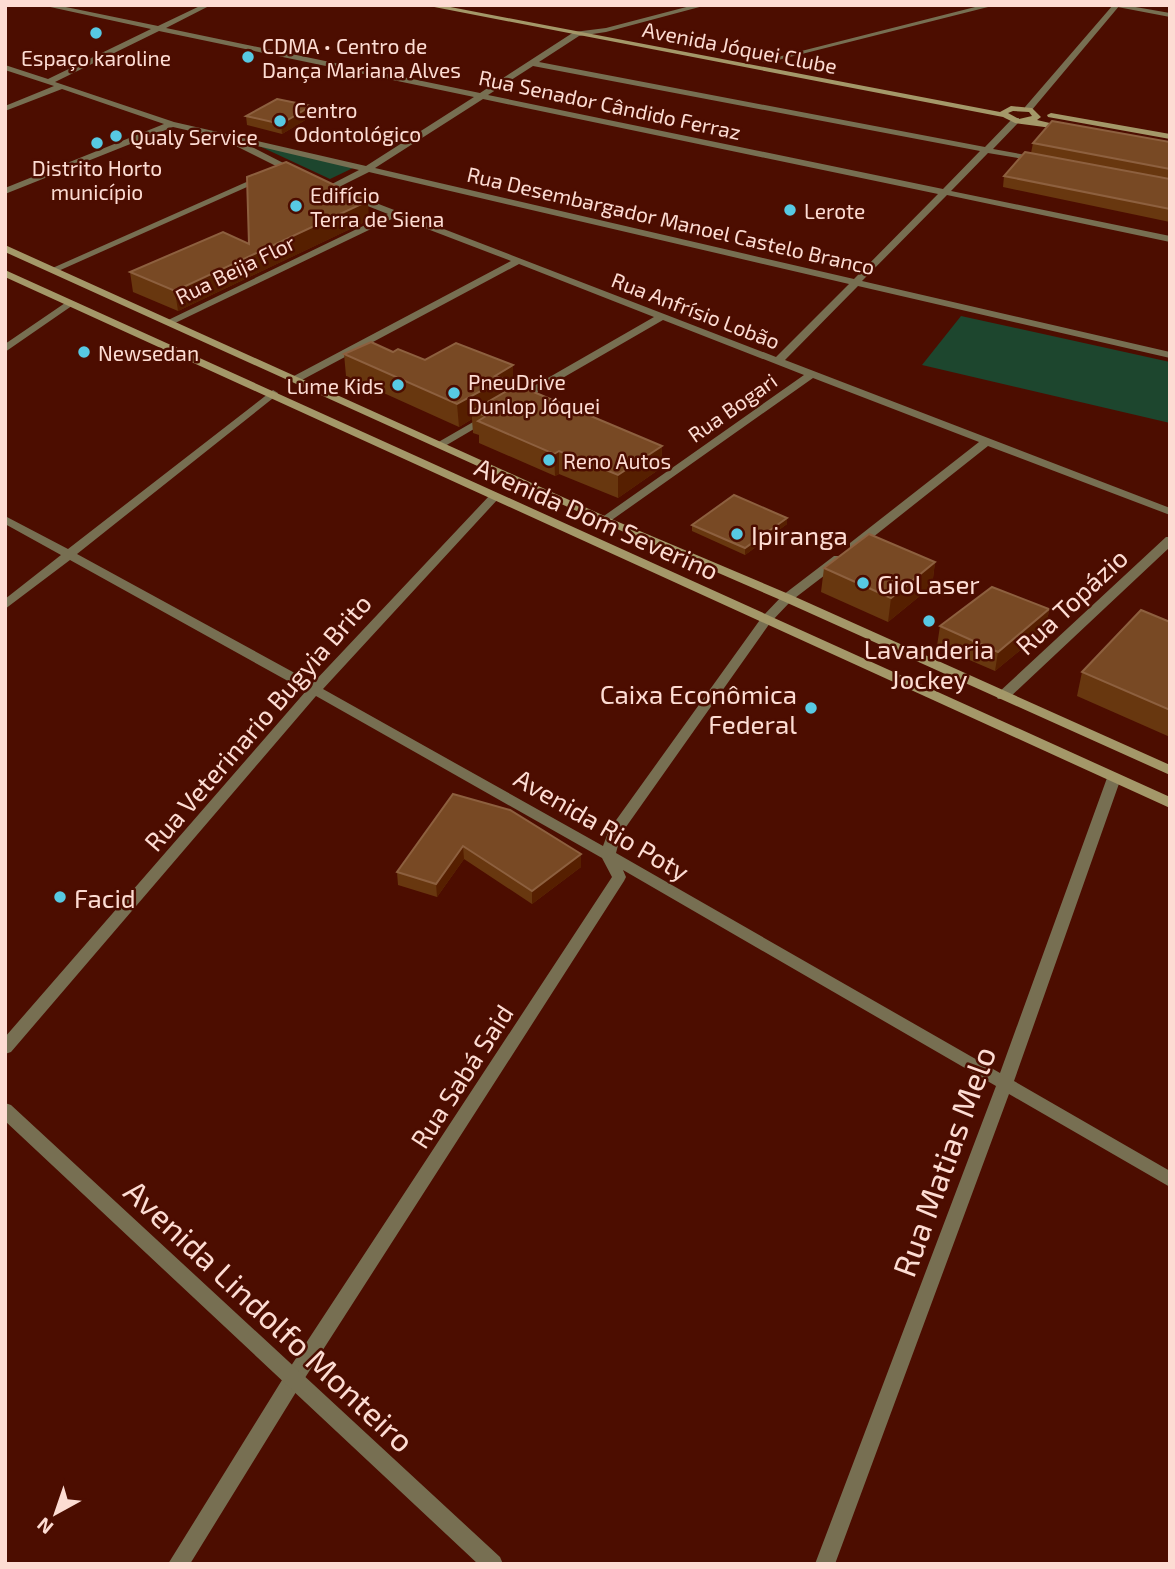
<svg xmlns="http://www.w3.org/2000/svg" width="1175" height="1569" font-family="'Exo 2',sans-serif">
	<style>
		.green { fill: #1d462e }
		.lines { fill: none; stroke-linecap: round; stroke-linejoin: round }
		.minor { fill: #776f52; fill-rule: evenodd }
		.tertiary { fill: #776f52; fill-rule: evenodd }
		.secondary { fill: #a49869; fill-rule: evenodd }
		.wall { fill: #68370f }
		.shaded-wall { fill: #561f00 }
		.building { fill: #784924; stroke: #8d603f; stroke-width: 2 }
		.poi-dot { fill: #57c9e3; stroke: #4c0d00; stroke-width: 2.5 }
		.labels { text-anchor: middle; dominant-baseline: central; stroke-width: 5; stroke-linejoin: round; paint-order: stroke }
		.far-poi-label { font-size: 21px; fill: #fddcd3; stroke: #4c0d00; text-anchor: start }
		.far-street-label { font-size: 21px; fill: #fddcd3; stroke: #4c0d00 }
		.street-label { font-size: 26px; fill: #fddcd3; stroke: #4c0d00 }
		.poi-label { font-size: 26px; fill: #fddcd3; stroke: #4c0d00; text-anchor: start }
		.near-street-label { font-size: 32px; fill: #fddcd3; stroke: #4c0d00 }
	</style>
	<rect width="100%" height="100%" fill="#4c0d00"/>
	<!-- green -->
	<path class="green" d="M 257,145 L 353,168 L 330,179 Z
		M 961,316 L 1170,362 L 1170,423 L 922,365 Z"/>
	<g class="lines">
		<!-- minor -->
		<path class="minor" d="M 41,5 L 56,5 L 158,26 L 202,5 L 211,5 L 166,28 L 480,93 L 574,32 L 606,28 L 694,5 L 707,5 L 606,32 L 579,36 L 539,62 L 985,147 L 1013,118 L 1019,118 L 1019,122 L 993,149 L 1042,158 L 1042,162 L 988,153 L 951,191 L 1170,236 L 1170,242 L 947,195 L 862,281 L 1170,352 L 1170,358 L 858,286 L 785,360 L 1170,508 L 1170,515 L 988,446 L 858,549 L 850,549 L 850,543 L 979,442 L 813,378 L 609,522 L 601,522 L 601,518 L 804,375 L 663,320 L 521,402 L 513,402 L 513,398 L 654,317 L 519,264 L 300,381 L 292,381 L 292,377 L 511,261 L 396,217 L 173,324 L 164,322 L 388,214 L 347,198 L 346,196 L 350,193 L 776,357 L 849,284 L 369,172 L 331,191 L 328,190 L 328,186 L 359,170 L 244,143 L 299,171 L 299,175 L 296,176 L 230,143 L 230,140 L 173,127 L 5,194 L 5,188 L 164,124 L 62,89 L 5,111 L 5,106 L 54,86 L 5,70 L 5,65 L 48,79 L 151,29 ZM 159,31 L 474,97 L 366,166 L 174,122 L 55,82 ZM 533,66 L 980,151 L 943,189 L 488,95 ZM 483,99 L 938,194 L 854,279 L 375,168 Z
			M 983,5 L 996,5 L 766,63 L 762,61 Z
			M 1113,5 L 1120,5 L 1031,111 L 1025,111 L 1025,107 Z
			M 260,176 L 267,178 L 56,272 L 48,270 Z
			M 68,301 L 76,303 L 5,352 L 5,344 Z
			M 273,390 L 278,393 L 277,395 L 77,554 L 313,683 L 490,495 L 498,495 L 498,499 L 323,689 L 603,846 L 609,830 L 762,617 L 783,595 L 834,556 L 842,556 L 844,559 L 842,562 L 791,601 L 770,623 L 621,834 L 616,853 L 1000,1073 L 1107,778 L 1114,773 L 1121,778 L 1014,1081 L 1170,1171 L 1170,1187 L 1009,1094 L 835,1564 L 815,1564 L 996,1086 L 623,870 L 626,877 L 624,881 L 301,1384 L 190,1564 L 168,1564 L 287,1372 L 612,877 L 602,858 L 316,696 L 11,1052 L 5,1054 L 5,1037 L 306,691 L 70,560 L 5,609 L 5,599 L 61,555 L 5,524 L 5,516 L 68,549 Z
			M 487,414 L 491,415 L 491,419 L 445,446 L 437,446 L 435,444 Z
			M 1166,537 L 1170,537 L 1170,547 L 1008,699 L 998,699 L 996,696 L 998,693 Z"/>
		<!-- tertiary -->
		<path class="tertiary" d="M 1107,5 L 1124,5 L 1170,13 L 1170,17 Z
			M 5,1103 L 11,1105 L 500,1557 L 503,1564 L 478,1564 L 5,1121 Z"/>
		<!-- secondary -->
		<path class="secondary" d="M 424,5 L 440,5 L 1000,112 L 1011,106 L 1032,108 L 1041,117 L 1037,120 L 1071,128 L 1067,130 L 1015,123 L 1003,117 ZM 1013,111 L 1029,112 L 1032,116 L 1019,119 L 1008,113 Z
			M 1051,113 L 1170,134 L 1170,139 L 1048,117 L 1047,115 Z
			M 5,245 L 609,518 L 791,595 L 1170,765 L 1170,775 L 783,601 L 601,522 L 5,252 Z
			M 5,270 L 1170,797 L 1170,808 L 5,277 Z"/>
	</g>
	<!-- wall -->
	<path class="wall" d="M 246,116 L 312,116 L 282,134 L 247,125 Z
		M 1170,142 L 1170,222 L 1003,187 L 1004,176 L 1031,153 L 1033,143 Z
		M 369,220 L 178,311 L 133,292 L 130,272 L 249,244 Z
		M 393,352 L 425,360 L 513,365 L 513,387 L 662,446 L 661,468 L 618,498 L 559,474 L 555,476 L 479,443 L 479,435 L 473,433 L 472,419 L 459,427 L 346,376 L 344,354 Z
		M 787,518 L 787,524 L 745,555 L 692,531 L 692,525 Z
		M 935,562 L 932,586 L 888,622 L 821,592 L 824,568 Z
		M 1049,609 L 1046,629 L 995,671 L 937,646 L 940,626 Z
		M 1170,622 L 1170,737 L 1077,696 L 1082,672 Z
		M 453,794 L 581,854 L 581,867 L 532,904 L 464,859 L 437,897 L 398,885 L 397,872 Z"/>
	<!-- shaded-wall -->
	<path class="shaded-wall" d="M 311,106 L 312,116 L 282,134 L 281,124 Z
		M 368,201 L 369,220 L 178,311 L 175,291 Z
		M 513,365 L 513,387 L 472,411 L 472,419 L 459,427 L 457,404 L 495,376 Z
		M 662,446 L 661,468 L 618,498 L 618,475 Z
		M 559,451 L 559,474 L 555,476 L 554,454 Z
		M 787,518 L 787,524 L 745,555 L 745,548 Z
		M 935,562 L 932,586 L 888,622 L 891,598 Z
		M 1049,609 L 1046,629 L 995,671 L 998,652 Z
		M 463,846 L 464,859 L 437,897 L 436,884 Z
		M 581,854 L 581,867 L 532,904 L 532,891 Z"/>
	<!-- building -->
	<path class="building" d="M 277,99 L 311,106 L 281,124 L 246,116 Z
		M 1052,121 L 1170,142 L 1170,169 L 1033,143 Z
		M 1025,152 L 1170,179 L 1170,209 L 1004,176 Z
		M 286,162 L 368,201 L 175,291 L 130,272 L 223,232 L 249,244 L 247,177 Z
		M 371,342 L 393,352 L 398,349 L 425,360 L 456,343 L 513,365 L 495,376 L 503,379 L 457,404 L 344,354 Z
		M 517,385 L 662,446 L 618,475 L 559,451 L 554,454 L 478,421 L 486,416 L 472,411 Z
		M 734,495 L 787,518 L 745,548 L 692,525 Z
		M 869,534 L 935,562 L 891,598 L 824,568 Z
		M 992,587 L 1049,609 L 998,652 L 940,626 Z
		M 1141,610 L 1170,622 L 1170,710 L 1082,672 Z
		M 453,794 L 510,810 L 581,854 L 532,891 L 463,846 L 436,884 L 397,872 Z"/>
	<!-- markers -->
	<g class="poi-dot">
		<circle cx="96" cy="33" r="7"/>
		<circle cx="248" cy="57" r="7"/>
		<circle cx="280" cy="121" r="7"/>
		<circle cx="116" cy="136" r="7"/>
		<circle cx="97" cy="143" r="7"/>
		<circle cx="296" cy="206" r="7"/>
		<circle cx="790" cy="210" r="7"/>
		<circle cx="84" cy="352" r="7"/>
		<circle cx="398" cy="385" r="7"/>
		<circle cx="454" cy="393" r="7"/>
		<circle cx="549" cy="460" r="7"/>
		<circle cx="737" cy="534" r="7"/>
		<circle cx="863" cy="583" r="7"/>
		<circle cx="929" cy="621" r="7"/>
		<circle cx="811" cy="708" r="7"/>
		<circle cx="60" cy="897" r="7"/>
	</g>
	<g class="labels">
		<!-- far-poi labels -->
		<g class="far-poi-label">
			<text x="262" y="45">CDMA • Centro de<tspan x="262" dy="24">Dança Mariana Alves</tspan></text>
			<text x="96" y="57" text-anchor="middle">Espaço karoline</text>
			<text x="294" y="109">Centro<tspan x="294" dy="24">Odontológico</tspan></text>
			<text x="130" y="136">Qualy Service</text>
			<text x="97" y="167" text-anchor="middle">Distrito Horto<tspan x="97" dy="24">município</tspan></text>
			<text x="310" y="194">Edifício<tspan x="310" dy="24">Terra de Siena</tspan></text>
			<text x="804" y="210">Lerote</text>
			<text x="98" y="352">Newsedan</text>
			<text x="468" y="381">PneuDrive<tspan x="468" dy="24">Dunlop Jóquei</tspan></text>
			<text x="384" y="385" text-anchor="end">Lume Kids</text>
			<text x="563" y="460">Reno Autos</text>
		</g>
		<!-- far-street labels -->
		<g class="far-street-label">
			<text transform="translate(740 47) rotate(11)">Avenida Jóquei Clube</text>
			<text transform="translate(610 104) rotate(12)">Rua Senador Cândido Ferraz</text>
			<text transform="translate(671 220) rotate(13)">Rua Desembargador Manoel Castelo Branco</text>
			<text transform="translate(235 269) rotate(-26)">Rua Beija Flor</text>
			<text transform="translate(696 310) rotate(21)">Rua Anfrísio Lobão</text>
			<text transform="translate(732 407) rotate(-35)">Rua Bogari</text>
		</g>
		<!-- street labels -->
		<g class="street-label">
			<text transform="translate(597 518) rotate(24)">Avenida Dom Severino</text>
			<text transform="translate(1071 601) rotate(-43)">Rua Topázio</text>
			<text transform="translate(257 722) rotate(-49)">Rua Veterinario Bugyia Brito</text>
			<text transform="translate(602 824) rotate(30)">Avenida Rio Poty</text>
			<text transform="translate(461 1076) rotate(-57)">Rua Sabá Said</text>
		</g>
		<!-- poi labels -->
		<g class="poi-label">
			<text x="751" y="534">Ipiranga</text>
			<text x="877" y="583">GioLaser</text>
			<text x="929" y="648" text-anchor="middle">Lavanderia<tspan x="929" dy="30">Jockey</tspan></text>
			<text x="797" y="693" text-anchor="end">Caixa Econômica<tspan x="797" dy="30">Federal</tspan></text>
			<text x="74" y="897">Facid</text>
		</g>
		<!-- near-street labels -->
		<g class="near-street-label">
			<text transform="translate(943 1161) rotate(-70)">Rua Matias Melo</text>
			<text transform="translate(270 1315) rotate(43)">Avenida Lindolfo Monteiro</text>
		</g>
	</g>
	<!-- border -->
	<rect width="1175" height="1569" fill="none" stroke="#fddcd3" stroke-width="14"/>
	<!-- north arrow -->
	<g transform="translate(56 1513) rotate(220)" stroke="#4c0d00" stroke-width="5" paint-order="stroke">
	<path d="M0-5L12 26L0 18L-12 26Z" fill="#fddcd3"/>
	<text y="-10" font-size="19" font-weight="bold" text-anchor="middle" fill="#fddcd3">N</text>
	</g>
</svg>
